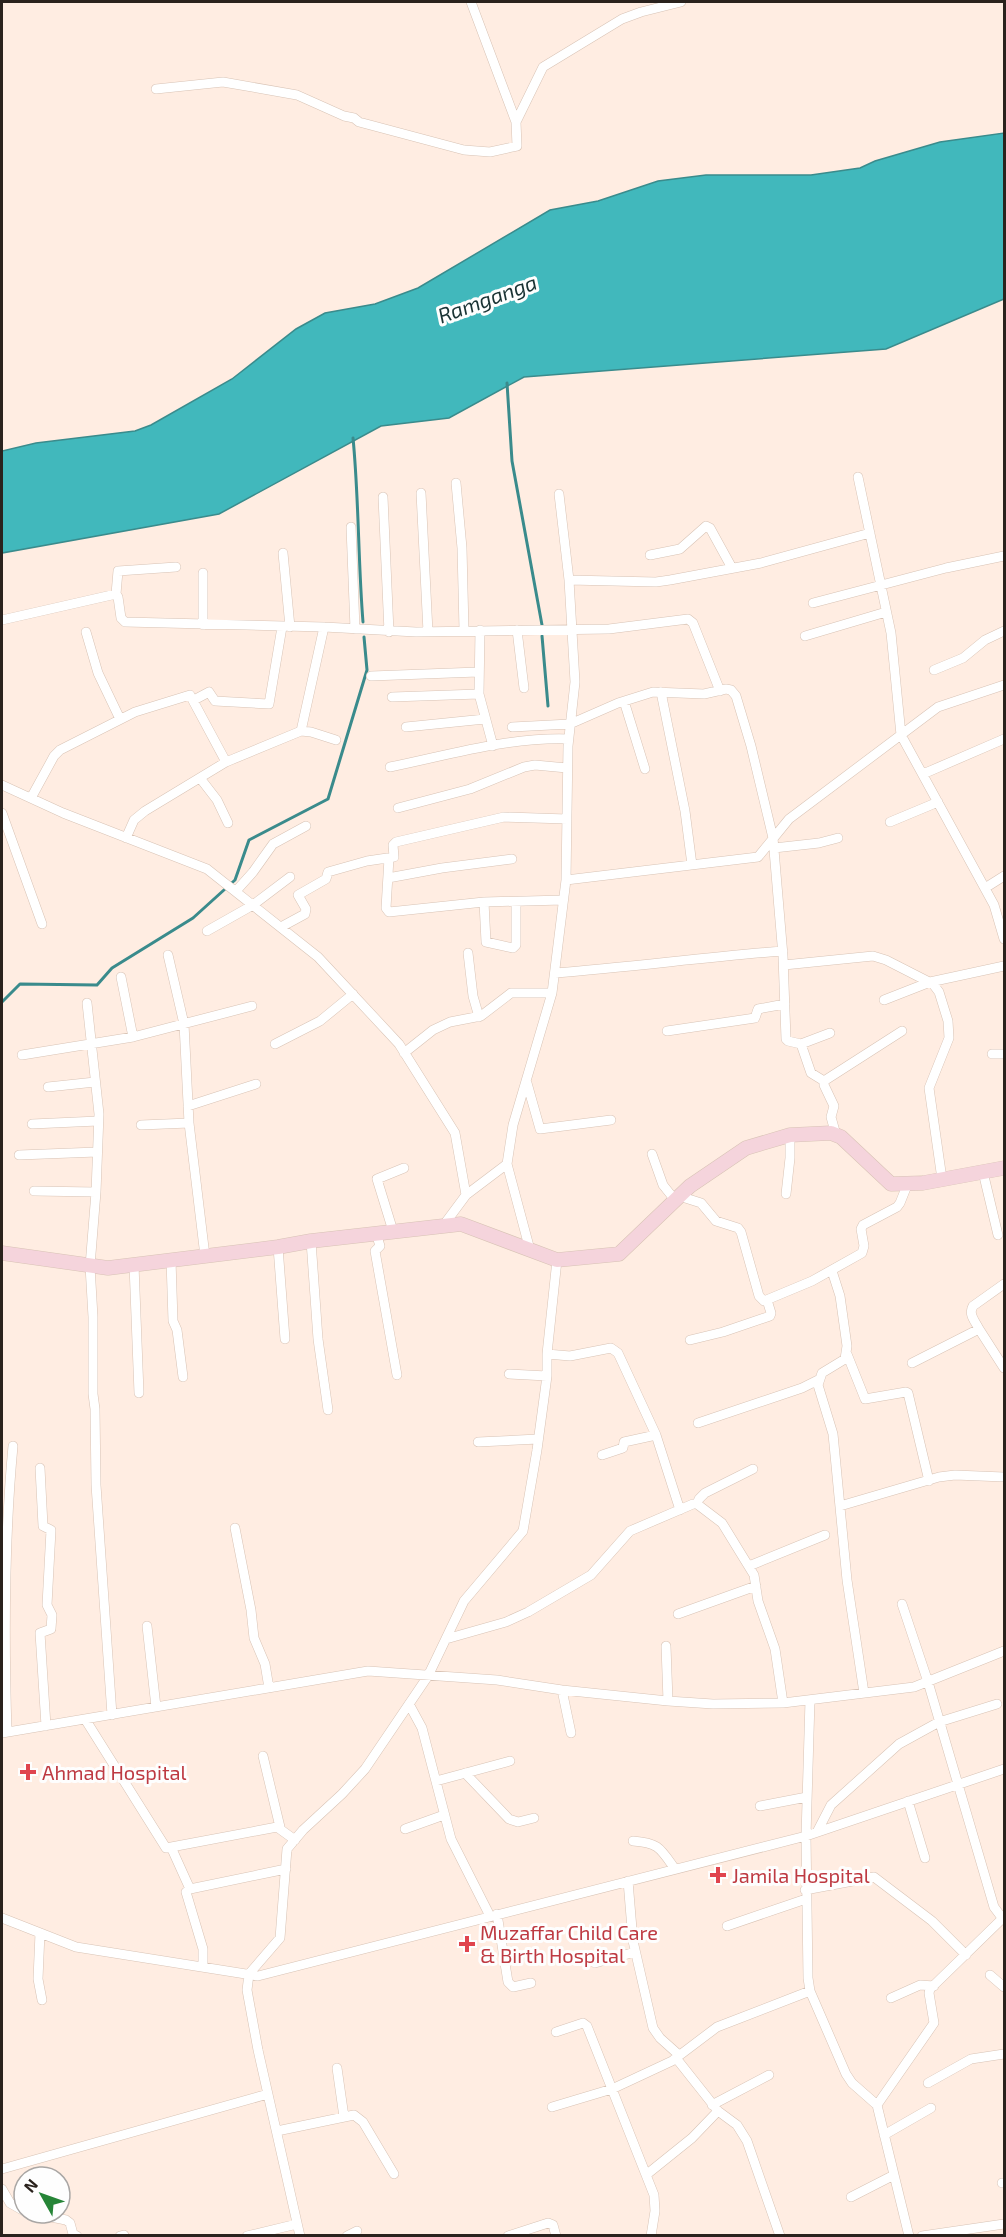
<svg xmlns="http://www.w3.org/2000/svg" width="1006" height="2237" font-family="'Exo 2',sans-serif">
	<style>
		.water { fill: #41b8bc; stroke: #3a8b8c; stroke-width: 1.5 }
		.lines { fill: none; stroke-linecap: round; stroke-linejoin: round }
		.stream { stroke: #3a8b8c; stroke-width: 3 }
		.street-casing { stroke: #d8c3b5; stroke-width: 10 }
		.secondary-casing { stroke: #d8c3b5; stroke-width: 15 }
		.street { stroke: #fff; stroke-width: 9 }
		.secondary { stroke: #f5d4dc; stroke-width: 14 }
		.health-dot { fill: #e0444e; stroke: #fefefe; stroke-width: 2 }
		.labels { text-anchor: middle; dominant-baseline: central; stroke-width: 6; stroke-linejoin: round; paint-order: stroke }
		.health-label { font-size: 20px; fill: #be3a42; stroke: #fefefe; text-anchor: start }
		.water-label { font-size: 21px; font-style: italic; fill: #1a3334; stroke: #fefefe }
	</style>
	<rect width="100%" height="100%" fill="#ffede2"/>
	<!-- water -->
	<path class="water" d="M 1004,133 L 1004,299 L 886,349 L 524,377 L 449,418 L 381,426 L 219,514 L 2,553 L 2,451 L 36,443 L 135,431 L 151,425 L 232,379 L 296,329 L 325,313 L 375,304 L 418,288 L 550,210 L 598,201 L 658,181 L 706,175 L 811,175 L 860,168 L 875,161 L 940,142 Z"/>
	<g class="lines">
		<!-- stream -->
		<path class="stream" d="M 507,383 L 512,461 L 542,625
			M 353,438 C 359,499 358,561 363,622
			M 542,636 L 548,706
			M 2,1002 L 20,984 L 97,985 L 112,968 L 193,918 L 235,880 L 249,840 L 328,799 L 367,670 L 364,637"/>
		<defs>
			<path id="street" d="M 156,89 L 223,82 L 297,95 L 344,116 L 354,118 L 359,122 L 464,150 L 490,152 L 517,146 L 516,122 L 471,2
				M 516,122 L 543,67 L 622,19 L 641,12 L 681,2
				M 858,477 L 891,633 L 901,735 L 994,905 L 1004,939
				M 456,483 L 462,548 L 464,630
				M 421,493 L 428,632
				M 383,497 L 389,632
				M 351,527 L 355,629
				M 283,553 L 290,627
				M 650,555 L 680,549 L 706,526 L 710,528 L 732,568
				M 203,573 L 203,625
				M 569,580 L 656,582 L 670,580 L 761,563 L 870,533
				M 116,594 L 118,571 L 176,567
				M 813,603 L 946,568 L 1004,556
				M 2,620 L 116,594 L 118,597 L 121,618 L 125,622 L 324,627 L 416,632 L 609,629 L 688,619 L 693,623 L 720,691
				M 480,630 L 479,694 L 493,746
				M 517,630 L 524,688
				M 86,632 L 98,673 L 120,719
				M 805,636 L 886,612
				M 934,670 L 963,658 L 985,640 L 1004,631
				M 371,676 L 478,672
				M 661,692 L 685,811 L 692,865
				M 392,697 L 479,694
				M 194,700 L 209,692 L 215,701 L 269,704 L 282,627
				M 624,701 L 645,769
				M 406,727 L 485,719
				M 512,727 L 570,724 L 618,703 L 653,692 L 704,694 L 726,689 L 731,690 L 736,696 L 751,746 L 773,838 L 783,956 L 786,1039 L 788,1041 L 801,1044 L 830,1033
				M 301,731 L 324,627
				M 390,767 C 449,755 508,737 568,739
				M 923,774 L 1004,739
				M 200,778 L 217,800 L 228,823
				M 2,785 L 63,813 L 207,869 L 318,957 L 399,1044 L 455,1133 L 466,1195
				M 31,798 L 54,756 L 60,750 L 135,712 L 190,695 L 226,762
				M 398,808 L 470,789 L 524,767 L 535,765 L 567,768
				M 2,813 L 42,924
				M 890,822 L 938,802
				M 126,838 L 134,820 L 145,811 L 226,762 L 301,731 L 311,732 L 336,740
				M 774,848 L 819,843 L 838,838
				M 389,858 L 386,908 L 389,912 L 484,902 L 563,900
				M 388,878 L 442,868 L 512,859
				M 566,880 L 758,857 L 789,819 L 938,707 L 1004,685
				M 985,888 L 1004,876
				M 236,891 L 253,872 L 273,844 L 306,826
				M 484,902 L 486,942 L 513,948 L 516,945 L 516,902
				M 281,927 L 305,914 L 306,909 L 298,895 L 326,879 L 328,872 L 367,861 L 394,857 L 393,845 L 396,842 L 504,817 L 567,819
				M 207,931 L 253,905 L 290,877
				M 468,953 L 473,996 L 479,1017
				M 168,955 L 184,1024 L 189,1123 L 205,1256
				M 784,965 L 873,956 L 886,960 L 933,984 L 939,992 L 948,1021 L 949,1038 L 929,1088 L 942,1179
				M 555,973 C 631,967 707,957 783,951
				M 121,977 L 133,1037
				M 884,1000 L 930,982 L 1004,966
				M 87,1003 L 99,1114 L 96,1192 L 90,1266 L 93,1317 L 93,1394 L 95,1409 L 96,1485 L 112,1715
				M 667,1031 L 755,1018 L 758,1009 L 785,1004
				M 275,1044 L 320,1021 L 353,994
				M 801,1044 L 811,1073 L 824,1081
				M 404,1053 L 433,1030 L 450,1022 L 481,1016 L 511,993 L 552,993
				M 992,1054 L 1004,1054
				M 22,1055 L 133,1037 L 252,1006
				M 527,1083 L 540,1129 L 611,1120
				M 48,1087 L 95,1082
				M 188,1106 L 256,1084
				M 32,1124 L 98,1121
				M 141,1125 L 189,1123
				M 836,1135 L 831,1117 L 834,1106 L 824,1085 L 824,1081 L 902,1031
				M 652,1154 L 663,1185 L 675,1200
				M 19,1155 L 97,1152
				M 507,1164 L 530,1250
				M 983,1172 L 998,1235
				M 34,1191 L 96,1192
				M 786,1194 L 790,1158 L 790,1135
				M 679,1196 L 701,1203 L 716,1221 L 738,1228 L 741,1232 L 759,1296 L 764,1301 L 812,1281 L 862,1253 L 864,1246 L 861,1229 L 863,1225 L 897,1207 L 900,1203 L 908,1183
				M 443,1226 L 466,1195 L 507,1164 L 513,1125 L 552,993 L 566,880 L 568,746 L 575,682 L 569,580 L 559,494
				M 393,1231 L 377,1179 L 404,1168
				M 376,1233 L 380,1246 L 375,1251 L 397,1375
				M 311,1241 L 318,1339 L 328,1410
				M 278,1247 L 285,1339
				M 171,1260 L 173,1321 L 177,1330 L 183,1377
				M 134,1265 L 139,1393
				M 832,1271 L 840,1296 L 847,1346 L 845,1359 L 822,1373 L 818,1385 L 833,1434 L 847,1580 L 864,1693
				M 979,1329 C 975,1321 968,1314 973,1306 L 1004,1284
				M 690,1340 L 723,1332 L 770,1316 L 771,1313 L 767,1300
				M 547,1354 L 570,1356 L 611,1348 L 618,1353 L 656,1435 L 680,1510
				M 847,1354 L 865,1399 L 906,1392 L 908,1393 L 929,1481
				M 912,1363 L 979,1329 L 1004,1368
				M 509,1374 L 547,1376
				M 698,1423 L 802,1388 L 818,1380
				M 478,1442 L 538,1439
				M 602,1455 L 623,1448 L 624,1442 L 656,1435
				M 40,1468 L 43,1526 L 51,1530 L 47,1605 L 52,1615 L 51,1629 L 40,1633 L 46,1726
				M 697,1504 L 699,1499 L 705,1493 L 753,1469
				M 840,1506 L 939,1477 L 955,1475 L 1004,1477
				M 235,1528 L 251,1610 L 254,1638 L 265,1664 L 269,1688
				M 749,1566 L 825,1535
				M 902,1604 L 928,1682 L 994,1907 L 1003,1919
				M 678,1614 L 756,1586
				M 147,1626 L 156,1707
				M 446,1639 L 506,1622 L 528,1612 L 591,1575 L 630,1531 L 693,1504 L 697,1504 L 722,1523 L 754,1575 L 758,1601 L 775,1649 L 783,1703
				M 666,1646 L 668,1701
				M 562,1690 L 571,1733
				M 810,1700 L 806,1836 L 808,1978 L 810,1991 L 846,2074 L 852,2083 L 877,2105 L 909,2236
				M 409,1704 L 422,1728 L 451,1839 L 490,1916
				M 85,1719 L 166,1848 L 277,1827 L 295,1840
				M 7,1732 C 4,1636 4,1541 13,1446
				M 2,1733 L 368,1671 L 497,1680 L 562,1690 L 668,1701 L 713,1704 L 783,1703 L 914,1687 L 1004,1651
				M 263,1756 L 280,1827
				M 465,1773 L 509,1819 L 518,1822 L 534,1818
				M 436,1781 L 510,1761
				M 908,1801 L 925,1858
				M 760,1806 L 807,1797
				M 405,1829 L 444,1815
				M 817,1832 L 831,1805 L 899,1744 L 939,1722 L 997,1704
				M 633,1841 C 659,1843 660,1848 675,1869
				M 171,1847 L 190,1889
				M 628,1881 L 633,1941 L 653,2028 L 660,2038 L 679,2055
				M 805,1890 L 874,1877 L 932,1921 L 966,1955
				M 497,1914 L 508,1982 L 513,1987 L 531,1983
				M 2,1918 L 76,1947 L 258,1976 L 806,1836 L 1004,1769
				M 727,1926 L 806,1899
				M 40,1933 L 38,1979 L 42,2000
				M 595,1963 L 635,1952
				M 203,1967 L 203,1949 L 186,1892 L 190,1889 L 286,1869
				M 990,1975 L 1004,1987
				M 891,1998 L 920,1985 L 934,1986
				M 556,2032 L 583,2023 L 587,2026 L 654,2195 L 655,2211 L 651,2236
				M 676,2058 L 718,2111 L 737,2125 L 747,2141 L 780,2236
				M 337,2068 L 344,2117
				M 928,2083 L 971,2059 L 1004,2054
				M 712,2105 L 769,2075
				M 877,2105 L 934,2023 L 929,1993 L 930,1989 L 1004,1917
				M 552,2107 L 612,2089 L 672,2061 L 717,2027 L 810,1991
				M 277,2131 L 354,2115 L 363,2122 L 394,2174
				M 884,2135 L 931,2108
				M 2,2169 L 268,2094
				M 646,2175 L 692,2138 L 718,2111
				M 1002,2183 L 1004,2183
				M 2,2189 L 10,2203 L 24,2211
				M 851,2197 L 894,2175
				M 31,2213 L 66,2220 L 70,2223 L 73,2234 L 77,2236
				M 120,2236 L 124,2235
				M 247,2236 L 297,2224
				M 300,2236 L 258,2050 L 247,1990 L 249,1974 L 280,1938 L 287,1849 L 303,1830 L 342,1794 L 365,1769 L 428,1676 L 464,1601 L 523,1531 L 537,1450 L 547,1376 L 547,1354 L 557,1260
				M 347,2236 L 357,2231
				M 508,2236 L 548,2223 L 553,2225 L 556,2236
				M 922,2236 L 1004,2224"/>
			<path id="secondary" d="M 2,1253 L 108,1268 L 278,1247 L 311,1241 L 461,1224 L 557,1260 L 619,1254 L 690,1186 L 746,1148 L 790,1135 L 831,1133 L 841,1137 L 891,1184 L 923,1183 L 1004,1168"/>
		</defs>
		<!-- street casing -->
		<use href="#street" class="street-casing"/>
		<!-- secondary casing -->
		<use href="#secondary" class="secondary-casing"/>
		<!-- street -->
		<use href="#street" class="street"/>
		<!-- secondary -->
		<use href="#secondary" class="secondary"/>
	</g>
	<!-- markers -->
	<g class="health-dot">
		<path d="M25 1763h6v6h6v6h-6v6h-6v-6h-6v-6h6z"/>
		<path d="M715 1866h6v6h6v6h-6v6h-6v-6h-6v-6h6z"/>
		<path d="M464 1935h6v6h6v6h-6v6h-6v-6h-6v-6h6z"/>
	</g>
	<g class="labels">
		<!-- health labels -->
		<g class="health-label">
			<text x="42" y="1772">Ahmad Hospital</text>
			<text x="732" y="1875">Jamila Hospital</text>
			<text x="480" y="1932">Muzaffar Child Care<tspan x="480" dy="23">&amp; Birth Hospital</tspan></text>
		</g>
		<!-- water labels -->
		<g class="water-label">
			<text transform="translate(487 298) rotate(-20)">Ramganga</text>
		</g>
	</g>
	<!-- border -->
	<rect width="1006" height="2237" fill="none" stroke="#2a221d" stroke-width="6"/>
	<!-- north arrow -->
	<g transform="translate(42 2195) rotate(310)"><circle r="28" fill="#fefefe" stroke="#a9a6a4" stroke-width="1.5"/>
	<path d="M0-4.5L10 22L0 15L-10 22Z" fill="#268537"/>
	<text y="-9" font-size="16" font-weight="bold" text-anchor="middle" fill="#2a221d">N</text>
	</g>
</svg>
